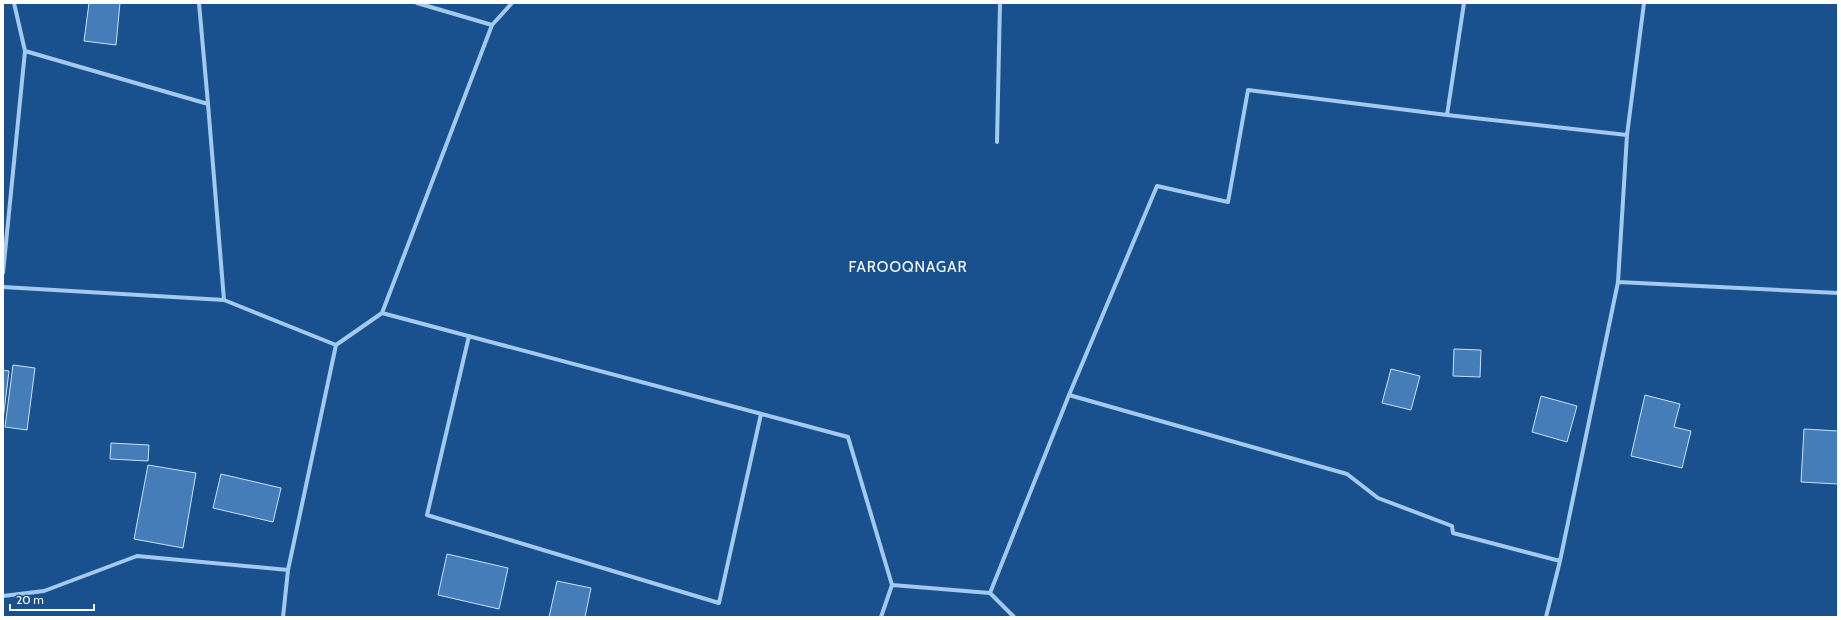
<svg xmlns="http://www.w3.org/2000/svg" width="1841" height="620" font-family="Cabin,sans-serif">
	<style>
		.building { fill: #457db8; stroke: #cae2fa }
		.lines { fill: none; stroke-linecap: round; stroke-linejoin: round }
		.street { stroke: #a4c9ef; stroke-width: 4 }
		.labels { text-anchor: middle; dominant-baseline: central; stroke-width: 3; stroke-linejoin: round; paint-order: stroke }
		.quarter-label { font-size: 15px; letter-spacing: 1px; fill: #fff; stroke: #18518d }
	</style>
	<rect width="100%" height="100%" fill="#18518d"/>
	<!-- building -->
	<path class="building" d="M 89,3 L 120,3 L 116,45 L 84,41 Z
		M 1454,349 L 1481,350 L 1480,377 L 1453,376 Z
		M 13,365 L 35,368 L 27,430 L 5,427 Z
		M 1391,369 L 1420,376 L 1411,410 L 1382,403 Z
		M 3,370 L 9,371 L 3,420 Z
		M 1645,395 L 1680,404 L 1674,427 L 1691,431 L 1682,468 L 1631,456 Z
		M 1541,396 L 1577,406 L 1567,442 L 1532,432 Z
		M 1804,429 L 1838,431 L 1838,484 L 1801,482 Z
		M 111,443 L 149,445 L 148,461 L 110,459 Z
		M 148,465 L 196,473 L 183,548 L 134,539 Z
		M 221,474 L 281,488 L 273,522 L 213,508 Z
		M 447,554 L 508,568 L 499,609 L 438,595 Z
		M 557,581 L 591,588 L 585,617 L 549,617 Z"/>
	<g class="lines">
		<!-- street -->
		<path class="street" d="M 14,3 L 25,51
			M 199,3 L 208,104
			M 417,3 L 492,25
			M 1447,115 L 1464,3
			M 997,142 L 1000,3
			M 3,273 L 25,51 L 208,104 L 224,300
			M 1618,282 L 1838,293
			M 3,287 L 224,300 L 336,345 L 382,313 L 848,437 L 892,585
			M 382,313 L 492,25 L 512,3
			M 469,336 L 427,515 L 719,603 L 761,414
			M 1069,395 L 1347,474 L 1378,498 L 1452,526 L 1453,533 L 1560,561
			M 990,593 L 1014,617
			M 3,596 L 44,591 L 137,556 L 288,570 L 336,345
			M 283,617 L 288,570
			M 881,617 L 892,585 L 990,593 L 1069,395 L 1157,186 L 1228,202 L 1248,90 L 1447,115 L 1627,135
			M 1546,617 L 1560,561 L 1618,282 L 1627,135 L 1644,3"/>
	</g>
	<g class="labels">
		<!-- quarter labels -->
		<g class="quarter-label">
			<text x="908" y="267">FAROOQNAGAR</text>
		</g>
	</g>
	<!-- border -->
	<rect width="1841" height="620" fill="none" stroke="#ffffff" stroke-width="8"/>
	<!-- scale -->
	<path d="M10 604v6h84v-6" fill="none" stroke="#ffffff" stroke-width="2"/>
	<text x="16" y="604" font-size="12" fill="#ffffff" stroke="#18518d" stroke-width="3" paint-order="stroke">20 m</text>
</svg>
